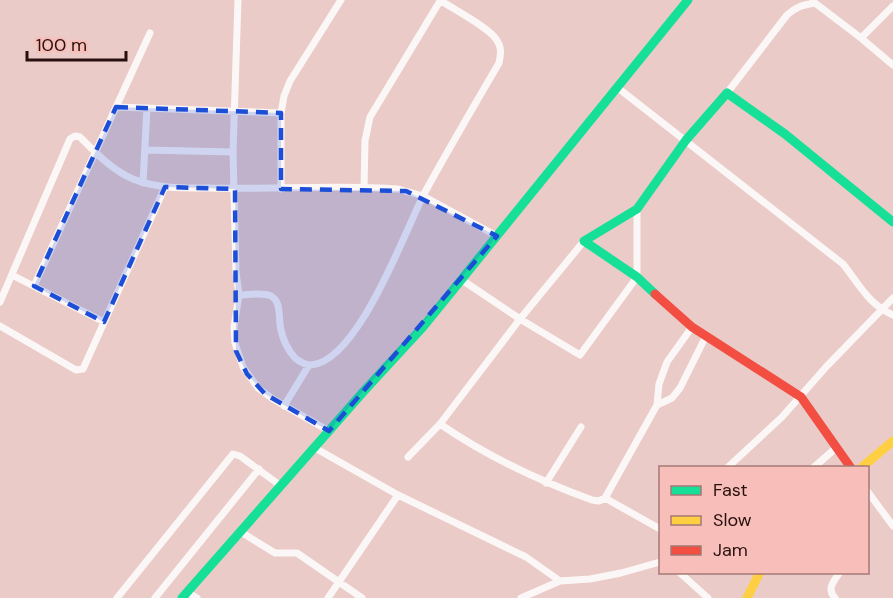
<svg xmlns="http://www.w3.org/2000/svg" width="893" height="598" font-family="'DM Sans',sans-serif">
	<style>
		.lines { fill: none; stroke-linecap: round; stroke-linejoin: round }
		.street { stroke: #fcf7f7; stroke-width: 7 }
		.fast { stroke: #16e098; stroke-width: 9 }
		.slow { stroke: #ffcf43; stroke-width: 9 }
		.jam { stroke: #f24e42; stroke-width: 9 }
		.marked { fill: #1d4ed8; fill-opacity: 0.2; stroke: #1d4ed8; stroke-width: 4.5; stroke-dasharray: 12 8; stroke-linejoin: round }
	</style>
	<rect width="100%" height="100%" fill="#eacbc8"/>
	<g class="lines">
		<!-- street -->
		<path class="street" d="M 238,0 L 233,152 L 236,272 L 239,295 L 234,327 L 235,343 L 243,367 L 258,388 L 273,399 L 329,431
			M 861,38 L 893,6
			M 618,88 L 843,264 C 860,285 867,303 893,315
			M 727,93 L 787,15 C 796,7 802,5 815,3 L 861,38 L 893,65
			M 116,107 L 281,113
			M 145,150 L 233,152
			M 143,183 L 147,108
			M 281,189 L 281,113 L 284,96 L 290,81 L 341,0
			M 364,189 L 365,141 L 370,117 L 440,1
			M 12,275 L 104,322
			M 462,280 L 520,319 L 580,355 L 637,277 L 637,209
			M 34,286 L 150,33
			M 239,295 C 248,295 262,292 271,296 C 282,302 278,319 281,330 C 283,340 288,350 295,358 C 300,362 305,365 311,365 C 358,362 405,231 424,194 C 448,150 474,106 499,63 C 501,54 502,47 496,39 C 488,27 453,9 440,0
			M 0,302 L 70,139 L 75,136 L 80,137 C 96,153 112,170 133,179 C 158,189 184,188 210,188 C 272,190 336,184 398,189 L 423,196 L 497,236
			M 0,326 L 76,370 L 83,369 L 165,187
			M 657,405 L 672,398 L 680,388 L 706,336
			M 284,406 L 309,365
			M 440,424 C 488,457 537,480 592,500 L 599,501 L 605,498 L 657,405 L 659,384 L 667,362 L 692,327
			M 315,448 L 398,495 L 526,557 L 560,581 L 590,579 L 621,573 L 660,562
			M 408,457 L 440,424 L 520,319 L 584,241
			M 727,468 L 782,417 L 826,367 L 893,298
			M 813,468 L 837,447
			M 546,483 L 581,427
			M 868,492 L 893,526
			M 605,498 L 660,529
			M 241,532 L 275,553 L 297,553 L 362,598
			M 679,572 L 708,598
			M 187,592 L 197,598
			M 117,598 L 233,454 L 240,456 L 281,486
			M 155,598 L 259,469
			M 328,598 L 398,495
			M 521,598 L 560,581
			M 835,598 C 826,589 834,581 840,572"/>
		<!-- fast -->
		<path class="fast" d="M 655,294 L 637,277 L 584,241 L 637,209 L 686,140 L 727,93 L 785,134 L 893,222
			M 182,598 L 364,391 L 423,327 L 688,0"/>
		<!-- slow -->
		<path class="slow" d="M 861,468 L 893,441
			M 747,598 L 760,572"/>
		<!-- jam -->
		<path class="jam" d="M 655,294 L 692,327 L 801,397 L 851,468"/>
	</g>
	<!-- marked area -->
	<path class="marked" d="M 116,107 L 281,113 L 281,189 L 406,191 L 497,236 L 329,431 L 265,394 L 247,374 L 236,351 L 235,189 L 165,187 L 104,322 L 34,286 Z"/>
	<!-- legend -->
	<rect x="659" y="466" width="210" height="108" fill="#f8bfba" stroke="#a57975" stroke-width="1.5"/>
	<rect x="671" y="486" width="30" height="9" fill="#16e098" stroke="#a57975" stroke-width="1.5"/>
	<text x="713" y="496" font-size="18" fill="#28100e">Fast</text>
	<rect x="671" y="516" width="30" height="9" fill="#ffcf43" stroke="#a57975" stroke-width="1.5"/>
	<text x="713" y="526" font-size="18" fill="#28100e">Slow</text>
	<rect x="671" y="546" width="30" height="9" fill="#f24e42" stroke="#a57975" stroke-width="1.5"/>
	<text x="713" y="556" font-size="18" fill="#28100e">Jam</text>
	<!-- scale -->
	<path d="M27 51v9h99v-9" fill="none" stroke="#28100e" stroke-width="3"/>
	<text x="36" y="51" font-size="18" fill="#28100e" stroke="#f8bfba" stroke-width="4.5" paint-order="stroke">100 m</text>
</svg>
